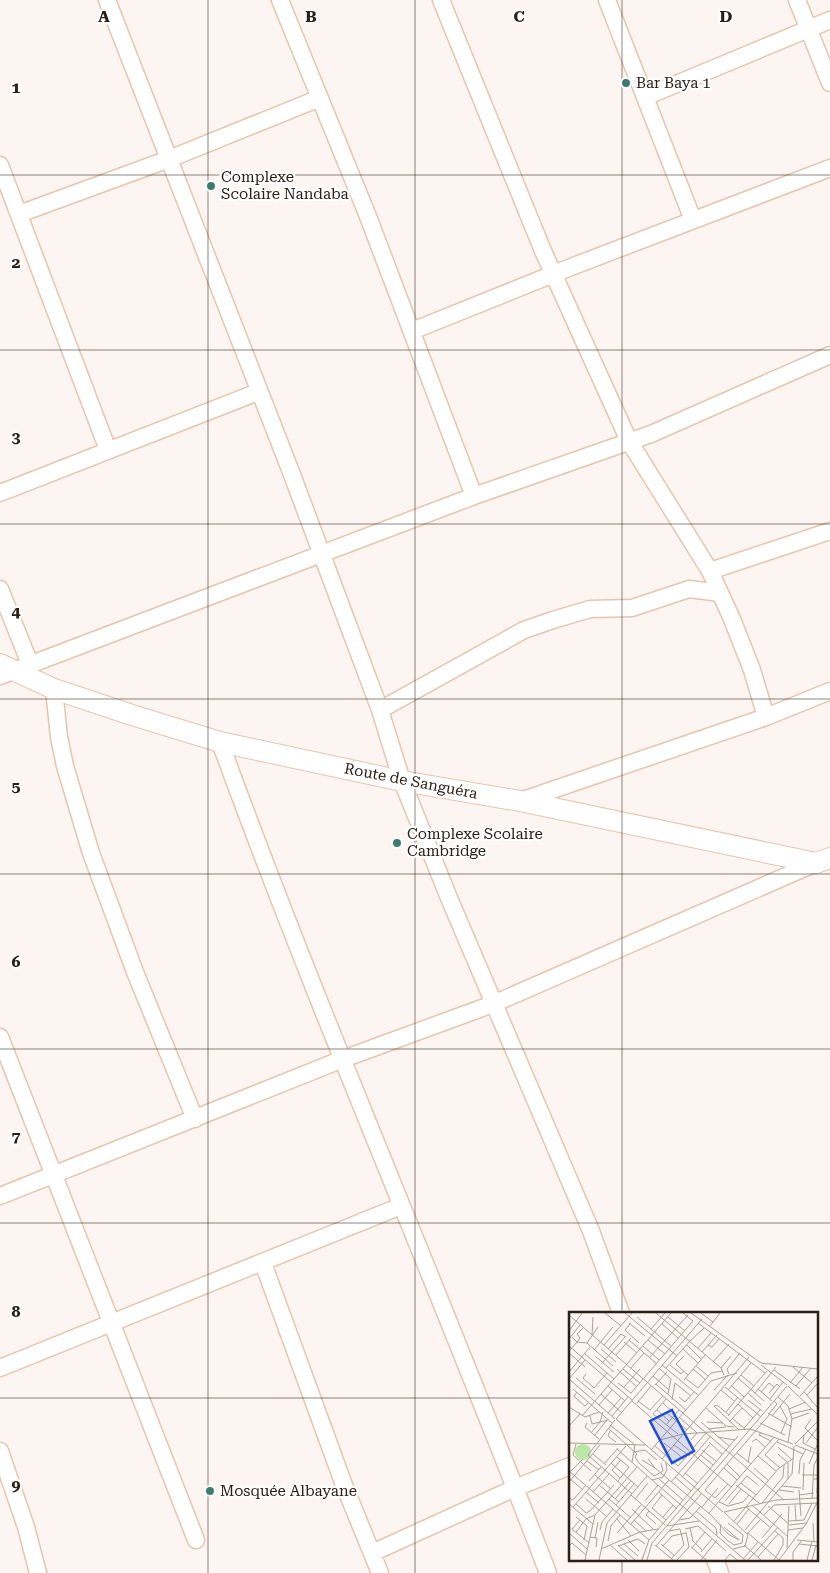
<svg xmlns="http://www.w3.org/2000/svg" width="830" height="1573" font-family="'Roboto Serif',serif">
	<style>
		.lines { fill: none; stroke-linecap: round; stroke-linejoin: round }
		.minor-casing { stroke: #e4c5b0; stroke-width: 19 }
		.tertiary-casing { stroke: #e4c5b0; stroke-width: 22 }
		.minor { stroke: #fff; stroke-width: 16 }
		.tertiary { stroke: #fff; stroke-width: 20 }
		.grid { fill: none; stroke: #2b2018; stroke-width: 1; stroke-opacity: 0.55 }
		.poi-dot { fill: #3b7e70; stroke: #fff; stroke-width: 2 }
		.labels { text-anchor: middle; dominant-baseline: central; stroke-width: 4.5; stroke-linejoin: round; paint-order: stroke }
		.poi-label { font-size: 15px; fill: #2b2018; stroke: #fff; text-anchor: start }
		.street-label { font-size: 15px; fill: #2b2018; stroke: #fff }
		.inset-road { fill: none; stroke: #a8a09a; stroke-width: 1 }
		.view { fill: #1d4ed8; fill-opacity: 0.15; stroke: #1d4ed8; stroke-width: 2.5 }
		.inset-edge { fill: none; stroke: #2b2018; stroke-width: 2.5 }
		.grid-label { font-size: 16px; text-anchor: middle; font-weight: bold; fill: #2b2018; stroke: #fff; stroke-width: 4.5; stroke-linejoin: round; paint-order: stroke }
	</style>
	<rect width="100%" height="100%" fill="#fcf5f1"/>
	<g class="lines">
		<defs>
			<path id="minor" d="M 107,0 L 291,472 L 380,710 L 402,781 L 449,898 L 591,1231 L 621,1313
				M 280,0 L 369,219 L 474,496
				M 441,0 L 543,251 L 629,441 L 710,571 L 732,619 L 752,670 L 766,717
				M 607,0 L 693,220
				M 797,0 L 830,83
				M 645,97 L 830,20
				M 0,165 L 108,450
				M 19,214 L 169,159 L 320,98
				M 412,331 L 571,267 L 830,168
				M 0,493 L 258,392
				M 710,571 L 830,531
				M 0,589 L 30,664
				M 0,676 L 474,496 L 651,434 L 830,355
				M 54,689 L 59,737 L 65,766 L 91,853 L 135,972 L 195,1119
				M 380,710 L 524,630 L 553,620 L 590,609 L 632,608 L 689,589 L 720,593
				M 220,742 C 322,1022 442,1295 548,1573
				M 520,801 L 766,717 L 830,691
				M 0,1037 L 196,1540
				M 0,1196 L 343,1059 L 493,1004 L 816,863
				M 263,1263 L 344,1485 L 380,1573
				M 0,1368 L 401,1206
				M 0,1451 L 26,1527 L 38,1573
				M 372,1553 L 515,1488 L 570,1466
				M 715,1559 L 720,1573"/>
			<path id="tertiary" d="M 0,664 L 54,689 L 132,715 L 220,742 L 402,781 L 520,801 L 816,863 L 830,858"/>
		</defs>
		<!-- minor casing -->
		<use href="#minor" class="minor-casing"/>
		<!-- tertiary casing -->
		<use href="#tertiary" class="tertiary-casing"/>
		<!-- minor -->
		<use href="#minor" class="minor"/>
		<!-- tertiary -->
		<use href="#tertiary" class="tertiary"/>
	</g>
	<!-- grid -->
	<path class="grid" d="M 208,0 L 208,1573M 415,0 L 415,1573M 622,0 L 622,1313M 0,175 L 830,175M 0,350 L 830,350M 0,524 L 830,524M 0,699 L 830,699M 0,874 L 830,874M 0,1049 L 830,1049M 0,1223 L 830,1223M 0,1398 L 570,1398M 816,1398 L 830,1398M 622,1559 L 622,1573"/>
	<!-- markers -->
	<g class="poi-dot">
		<circle cx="626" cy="83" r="5"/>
		<circle cx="211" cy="186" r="5"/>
		<circle cx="397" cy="843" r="5"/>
		<circle cx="210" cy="1491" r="5"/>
	</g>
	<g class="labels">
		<!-- poi labels -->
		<g class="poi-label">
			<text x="636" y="83">Bar Baya 1</text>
			<text x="221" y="177">Complexe<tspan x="221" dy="17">Scolaire Nandaba</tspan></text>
			<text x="407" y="834">Complexe Scolaire<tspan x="407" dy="17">Cambridge</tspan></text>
			<text x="220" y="1491">Mosquée Albayane</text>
		</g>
		<!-- street labels -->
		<g class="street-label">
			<text transform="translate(411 781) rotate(11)">Route de Sanguéra</text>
		</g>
	</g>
	<!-- overview -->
	<g transform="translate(569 1312)">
		<rect width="249" height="249" fill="#fcf5f1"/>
		<path d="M6 140a8 8 0 1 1 16 0a8 8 0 1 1-16 0Z" fill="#bbe6a7"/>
		<path class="inset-road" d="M 36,1 L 52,14M 56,1 L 108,44M 87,1 L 152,56 L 155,63M 122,1 L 192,51 L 249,57M 132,1 L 144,10M 0,3 L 215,188M 68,5 L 102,34M 99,5 L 116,19M 60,11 L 76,24M 129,11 L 196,61M 61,12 L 56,18 L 70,31M 93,12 L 109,26M 141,14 L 151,1M 82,17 L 96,1M 0,19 L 13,1M 23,23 L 24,5M 3,25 L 8,30 L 11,26 L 8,22 L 14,16M 0,27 L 11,13M 60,28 L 88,52M 79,28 L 96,42M 121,29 L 135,16M 55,30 L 68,41M 18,31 L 44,54M 35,33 L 63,1M 118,33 L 132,47M 139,33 L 143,35 L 150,27M 0,34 L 63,88M 74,34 L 90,48M 129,36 L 142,21M 32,37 L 47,50M 39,37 L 52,22 L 57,25M 114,37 L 129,51M 25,38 L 44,15M 0,39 L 8,30 L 18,31 L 29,15M 133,40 L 148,23M 0,41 L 16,55M 16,42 L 45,67M 47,43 L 62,26M 26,44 L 45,60M 115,44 L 107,52 L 119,63M 80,46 L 119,3M 144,50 L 160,32M 33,51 L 56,25M 93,53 L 129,83M 101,53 L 112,62 L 115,59M 192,53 L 218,73M 127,54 L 139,64M 224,55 L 243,71M 62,56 L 75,41M 90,56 L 102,67 L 99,82M 97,56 L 121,29M 152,56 L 162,44M 48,57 L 68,75M 54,57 L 71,71M 124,57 L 137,68M 205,58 L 231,77M 0,60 L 21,35M 17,62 L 14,66 L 25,76 L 38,61M 160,62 L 158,57 L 171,41M 172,63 L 185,74M 84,64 L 100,78M 7,66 L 26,82M 116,66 L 129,76 L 142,61 L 153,59M 169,66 L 195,89M 0,67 L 46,107M 0,67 L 16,48M 115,68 L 136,43M 49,71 L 62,81 L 124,9 L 114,1M 106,71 L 122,84M 221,71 L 234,55M 87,72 L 117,98M 86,73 L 98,60M 39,74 L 56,89M 163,74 L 175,85M 219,74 L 249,103M 227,74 L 242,56M 55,75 L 71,57M 156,75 L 192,105M 4,77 L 43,111M 189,77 L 203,89M 145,78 L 159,63M 152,78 L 165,89M 159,78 L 182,51M 8,80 L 5,84 L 9,88 L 16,94 L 19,91M 192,80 L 200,71 L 205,75M 235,80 L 249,96M 179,81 L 192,93M 186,81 L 207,55M 200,81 L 208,72 L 211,75M 32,82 L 53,101M 238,83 L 249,71M 231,84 L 249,64M 110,85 L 116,90 L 125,80M 209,85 L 219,94 L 223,107 L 219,130M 201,87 L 214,70M 103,88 L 106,71M 179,88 L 193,99M 63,89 L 162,175M 69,89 L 81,98 L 94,84M 68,91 L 82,74M 94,91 L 106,102M 30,93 L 43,78M 211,94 L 218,107 L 212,121M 0,95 L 16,105 L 30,100M 137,96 L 157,114 L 165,115M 220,97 L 237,90M 88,98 L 100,109M 34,100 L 31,110 L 39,108M 157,100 L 169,85M 39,101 L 52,86M 98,101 L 118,118M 199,101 L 223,115M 84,102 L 109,122M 84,102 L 97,87M 200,102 L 208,92 L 205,89M 221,102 L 243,97M 160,103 L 148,93 L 145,94 L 170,118M 13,104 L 102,1M 21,104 L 23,112 L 31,110 L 22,121M 43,104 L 59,85M 159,104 L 169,92M 203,104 L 221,82M 110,105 L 128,121 L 122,128M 163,106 L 177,118M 184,106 L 169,92 L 198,59M 47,107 L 154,200M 47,107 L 133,7M 223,107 L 240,101M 242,107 L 236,116 L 249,129M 46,108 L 19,143 L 63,182M 132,110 L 160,134M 138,110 L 154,111M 160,110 L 173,96M 18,111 L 16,115 L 30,127M 191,111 L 216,123M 41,113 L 65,132M 97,113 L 110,98M 0,114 L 11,102M 39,116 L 68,142 L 66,145 L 70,151 L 85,164 L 94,159 L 92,151M 175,116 L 191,98M 139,117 L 157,115M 41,119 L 39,124 L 47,130M 192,120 L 190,123 L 202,129M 235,122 L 234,131 L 246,137M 25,124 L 38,108M 149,125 L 166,128M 210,127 L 196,143 L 211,156M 91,128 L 114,122 L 181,117 L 224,132M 140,130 L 153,142M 183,130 L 187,127 L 196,135M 208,130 L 234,142M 0,131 L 76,133M 95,131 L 115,147M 237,131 L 249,115M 7,132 L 4,143 L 22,159M 226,132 L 249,109M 105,133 L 121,144M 226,133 L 249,142M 86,134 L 109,154 L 118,144M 209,135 L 223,148M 124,136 L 137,121M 48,137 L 83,168 L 94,165 L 98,158 L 97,151M 82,138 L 142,69 L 168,61M 133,138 L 147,149M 65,140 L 76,138 L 88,148M 168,141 L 182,152M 24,142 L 37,153M 209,142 L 219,151 L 219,167M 132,143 L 144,153M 189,144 L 207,159M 48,145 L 60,155 L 49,169M 164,145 L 201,102M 93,147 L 180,45M 73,148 L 86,156 L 79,147M 18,149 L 30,158M 63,150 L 66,133M 179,150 L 182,135M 42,151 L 69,175M 35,152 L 49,136M 158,152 L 171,165M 240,152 L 249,131M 86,156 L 143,204 L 159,222 L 170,228M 155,156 L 168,168M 185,156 L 200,169M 0,159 L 80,228M 1,160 L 14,147M 116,161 L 128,171M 230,162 L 231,148 L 237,137M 26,163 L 42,177M 233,163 L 249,163M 106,165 L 122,179M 113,165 L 141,132M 0,166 L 13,177M 51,166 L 43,158 L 52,148M 90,167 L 114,188M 244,167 L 249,167 L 248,181M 83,168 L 176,248M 20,169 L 32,155M 0,170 L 31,133M 102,170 L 141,125M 172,171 L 187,183M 159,172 L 146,186 L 136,178 L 164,145M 30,173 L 50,190M 167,173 L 190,191M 213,174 L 232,176M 129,178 L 218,74M 210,178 L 225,180M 230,178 L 232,204M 234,178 L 235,151M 17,180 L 30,191M 24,180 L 40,162M 90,180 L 108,197M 62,183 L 96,213M 93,183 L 83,196 L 97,208M 230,183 L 245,181M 0,186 L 4,188 L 17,173M 17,187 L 37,204M 40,187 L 62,206M 46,187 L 62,169M 66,187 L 79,171M 243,187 L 245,153 L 249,145M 76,189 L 89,173M 156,189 L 178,164 L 189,173M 150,190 L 159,194 L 174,190 L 180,183M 193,191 L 214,165 L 215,153M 0,192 L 24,212M 7,192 L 17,201 L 21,199 L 45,173M 160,192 L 172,177M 47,193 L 65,172M 183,193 L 218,224M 226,193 L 227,209M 199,194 L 220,212M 4,195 L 57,134M 133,195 L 149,176M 177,195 L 202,216M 63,197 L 84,217M 80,199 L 77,203 L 87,212M 127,199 L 147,216 L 148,223M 155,200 L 207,188 L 249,186M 155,200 L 179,223 L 176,234 L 164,237M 140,201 L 205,125M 195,203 L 205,193 L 248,191M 7,205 L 18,214 L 15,228M 94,205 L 104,193M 48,207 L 62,224M 11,208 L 3,217 L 20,231M 65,208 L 77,219M 110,208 L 121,206 L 132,194M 165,209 L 210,156 L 225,146M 220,209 L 235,208 L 243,191M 244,211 L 245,230M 62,212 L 100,168M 152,212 L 151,221 L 158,228 L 165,233 L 173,231 L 174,223 L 159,211M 168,212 L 180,197M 220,213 L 238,211M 98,214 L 130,209M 155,215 L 170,228M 121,216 L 124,229 L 133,238M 116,217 L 129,214 L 157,239M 31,218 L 33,210 L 44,197M 176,218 L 223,162 L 225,134M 219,218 L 234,216M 100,219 L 111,217 L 115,233 L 102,247M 7,220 L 17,207 L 26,203M 117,220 L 120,235M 0,221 L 18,237M 48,221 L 72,193M 179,221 L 210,248M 178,222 L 192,207M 21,225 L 28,226 L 27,235M 26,226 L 29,210M 193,226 L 213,202M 59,228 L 70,239M 228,228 L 249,230M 39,229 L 42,214 L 51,203M 55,232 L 69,244M 92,232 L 106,244M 230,232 L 249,234M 41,233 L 58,248M 49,233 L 66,248M 86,233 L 104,248M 175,233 L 192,248M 0,234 L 3,231 L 17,243M 49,234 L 69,227 L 76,232M 87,234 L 133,181M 94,234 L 103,224 L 117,221M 122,235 L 137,248M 123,236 L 136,220M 218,236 L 220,194M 32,237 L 71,220 L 89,217M 132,240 L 143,227M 189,245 L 209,222M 174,247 L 189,230M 16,248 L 26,203 L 68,155M 30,248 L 38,211 L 78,164M 73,248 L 80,228 L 169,124M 78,248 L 83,231 L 130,176M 108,248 L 120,235M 132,248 L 148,228M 156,248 L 161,242 L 168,248M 179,248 L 209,215M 205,248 L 214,233 L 214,226 L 206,219M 210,248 L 237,212 L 249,189M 224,248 L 224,240 L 233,228M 238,248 L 243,229M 243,248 L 247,233"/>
		<path class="view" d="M 103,98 L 125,139 L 103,151 L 81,109 Z"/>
		<rect width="249" height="249" class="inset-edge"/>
	</g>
	<g class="grid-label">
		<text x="104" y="22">A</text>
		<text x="311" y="22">B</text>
		<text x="519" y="22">C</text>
		<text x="726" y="22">D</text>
		<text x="16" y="93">1</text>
		<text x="16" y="268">2</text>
		<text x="16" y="443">3</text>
		<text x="16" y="617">4</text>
		<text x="16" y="792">5</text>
		<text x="16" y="967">6</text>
		<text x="16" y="1142">7</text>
		<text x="16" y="1317">8</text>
		<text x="16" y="1491">9</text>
	</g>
</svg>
